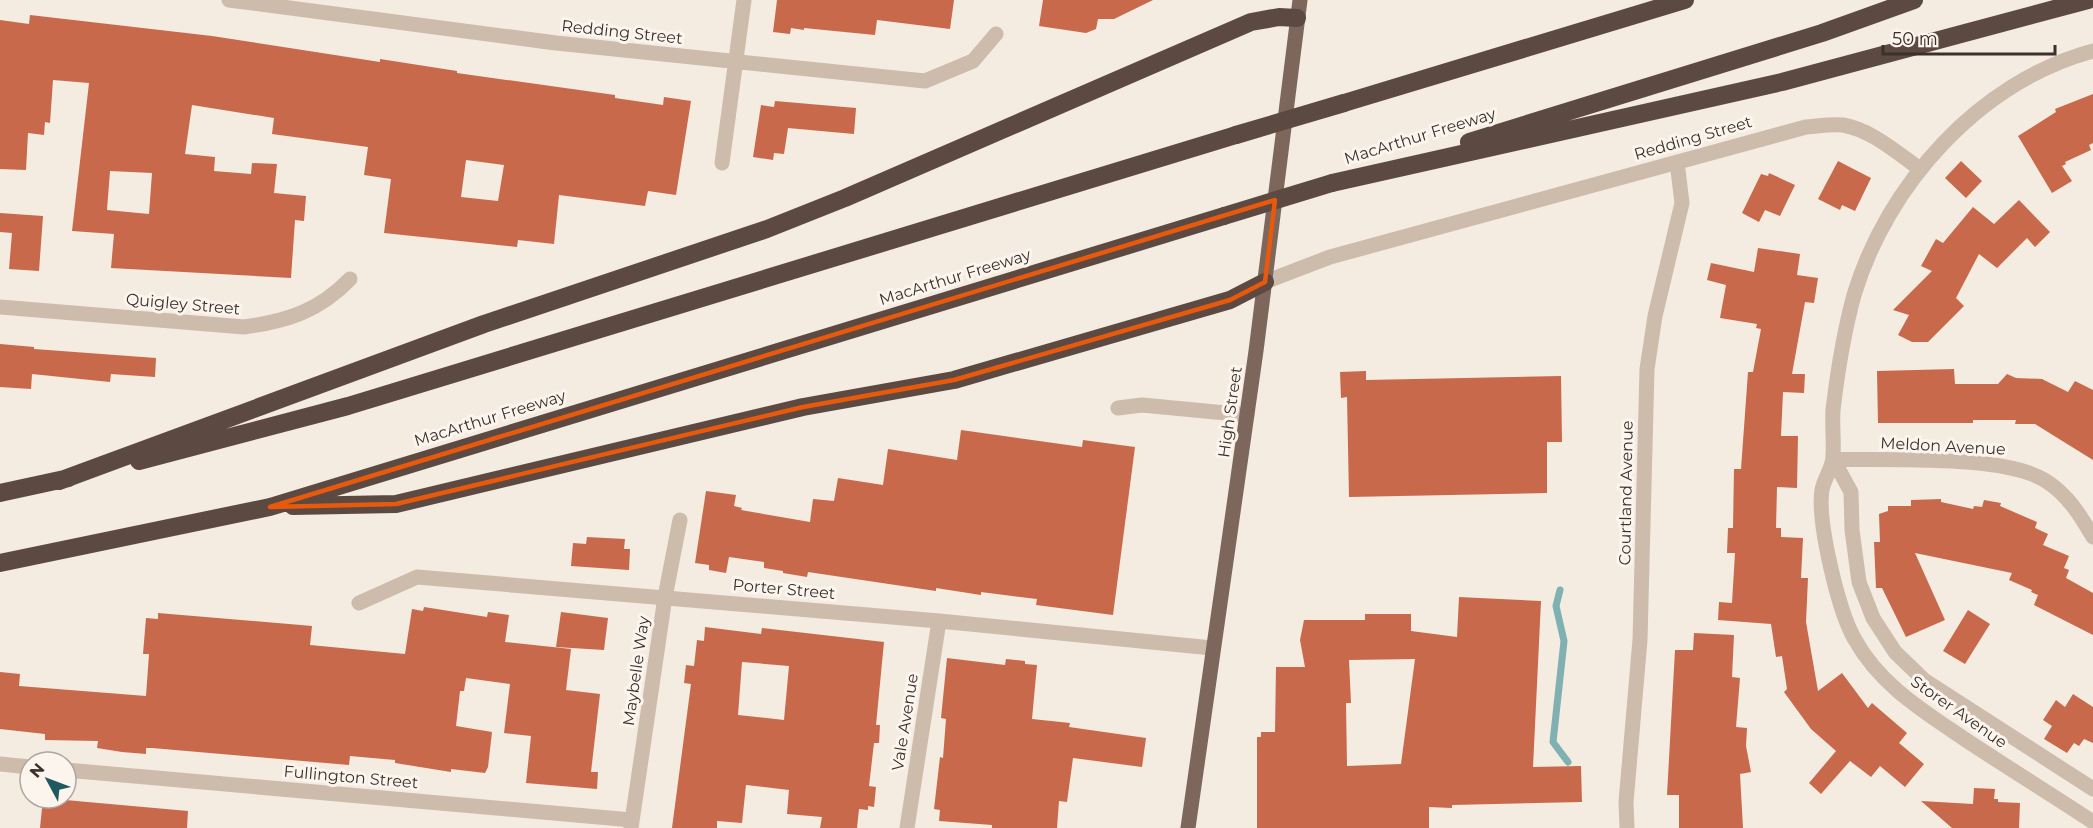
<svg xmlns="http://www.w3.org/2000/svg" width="2093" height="828" font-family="Montserrat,sans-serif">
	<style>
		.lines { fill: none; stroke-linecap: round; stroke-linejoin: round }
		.stream { stroke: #7fb0b2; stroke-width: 7 }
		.building { fill: #c8694b; fill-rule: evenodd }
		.minor { stroke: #cdbbac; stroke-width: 15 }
		.major { stroke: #7d675c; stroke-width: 15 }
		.highway { stroke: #5c4a42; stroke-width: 18 }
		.highway-bridge { stroke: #5c4a42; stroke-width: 18 }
		.marked { fill: none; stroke: #e8590c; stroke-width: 4.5; stroke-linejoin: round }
		.labels { text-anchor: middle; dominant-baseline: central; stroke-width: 6; stroke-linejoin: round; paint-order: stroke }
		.street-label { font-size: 16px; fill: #3b302b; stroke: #fbf5ee }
	</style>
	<rect width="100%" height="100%" fill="#f4ebe1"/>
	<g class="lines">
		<!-- stream -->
		<path class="stream" d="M 1560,590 L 1556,606 L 1564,641 L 1553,742 L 1568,762"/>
	</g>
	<!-- building -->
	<path class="building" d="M 777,0 L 954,0 L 950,29 L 877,20 L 875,35 L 804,28 L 804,30 L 791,28 L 790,34 L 773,32 Z
		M 1043,0 L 1153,0 L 1114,19 L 1098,19 L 1096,29 L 1086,33 L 1039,26 Z
		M 30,15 L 212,36 L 380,62 L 380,59 L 457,71 L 457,73 L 615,95 L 615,98 L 663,105 L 664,97 L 691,101 L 676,195 L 648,191 L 645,206 L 559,195 L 554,244 L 518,240 L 517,247 L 384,233 L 391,179 L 364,175 L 368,147 L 272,134 L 274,118 L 192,105 L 185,154 L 215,157 L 214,171 L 251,174 L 252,163 L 277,164 L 274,193 L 306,196 L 304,221 L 295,220 L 291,278 L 111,268 L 114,234 L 72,231 L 89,83 L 53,80 L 50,123 L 45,122 L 44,135 L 28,133 L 26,170 L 0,169 L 0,20 L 29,24 ZM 466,160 L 504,165 L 498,201 L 461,197 ZM 110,171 L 152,173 L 149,214 L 107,210 Z
		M 2093,94 L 2093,143 L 2089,145 L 2091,150 L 2065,162 L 2066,164 L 2062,166 L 2072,181 L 2052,193 L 2018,136 L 2056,112 L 2055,109 Z
		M 775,101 L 856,108 L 854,134 L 788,128 L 784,154 L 774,153 L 773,160 L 753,157 L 761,105 L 774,107 Z
		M 1838,161 L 1871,178 L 1855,211 L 1842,205 L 1840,210 L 1818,199 Z
		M 1961,161 L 1982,181 L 1966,198 L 1945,178 Z
		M 1769,173 L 1795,185 L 1780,216 L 1765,210 L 1759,222 L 1742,213 L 1761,174 L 1768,176 Z
		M 2019,200 L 2050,232 L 2035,247 L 2027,238 L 1997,268 L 1979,254 L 1956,298 L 1964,306 L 1928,342 L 1912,342 L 1898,335 L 1909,315 L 1893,310 L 1932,271 L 1921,266 L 1936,239 L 1943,243 L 1973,207 L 1994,224 Z
		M 0,213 L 43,216 L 39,271 L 9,269 L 12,233 L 0,232 Z
		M 1758,248 L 1800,254 L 1797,275 L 1818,278 L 1814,303 L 1805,302 L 1792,374 L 1805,374 L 1804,393 L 1783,392 L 1781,436 L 1798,436 L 1797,488 L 1777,487 L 1776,528 L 1781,528 L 1781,537 L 1803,538 L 1801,578 L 1808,578 L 1806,622 L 1818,691 L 1842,673 L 1868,708 L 1872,703 L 1907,733 L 1899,743 L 1924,764 L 1905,787 L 1880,766 L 1871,777 L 1850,761 L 1821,794 L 1809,783 L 1836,751 L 1811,729 L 1784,692 L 1787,689 L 1782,656 L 1776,657 L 1771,624 L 1718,620 L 1719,602 L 1732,603 L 1735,553 L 1727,553 L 1728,528 L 1733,528 L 1734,469 L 1741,469 L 1748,372 L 1753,372 L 1761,329 L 1756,328 L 1757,324 L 1720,318 L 1726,285 L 1707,280 L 1711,263 L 1754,272 Z
		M 0,344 L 34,347 L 34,349 L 156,358 L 155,377 L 111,374 L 110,382 L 32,374 L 31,389 L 0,387 Z
		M 1954,369 L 1955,384 L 1998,384 L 2007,374 L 2016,378 L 2042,379 L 2068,392 L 2075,381 L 2093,390 L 2093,460 L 2035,424 L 2015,424 L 2016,420 L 1973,420 L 1973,423 L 1878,423 L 1877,371 Z
		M 1366,371 L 1366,380 L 1561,376 L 1562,442 L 1547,442 L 1547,493 L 1349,497 L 1347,397 L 1341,398 L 1340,372 Z
		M 961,430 L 1082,447 L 1083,440 L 1135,447 L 1113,615 L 1036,605 L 1037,599 L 981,592 L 981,595 L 936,588 L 936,591 L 808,572 L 807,577 L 783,573 L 783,571 L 764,568 L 764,562 L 729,557 L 726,573 L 709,570 L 709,565 L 695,563 L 706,491 L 736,495 L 734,506 L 742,508 L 741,510 L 810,522 L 813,499 L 834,501 L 838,478 L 883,485 L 888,449 L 957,460 Z
		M 1941,499 L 1941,502 L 1973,509 L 1974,506 L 1982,507 L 1984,500 L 2001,503 L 2000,506 L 2037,522 L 2035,528 L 2048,534 L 2043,545 L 2069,556 L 2064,568 L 2069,570 L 2066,578 L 2093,593 L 2093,635 L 2034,605 L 2038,595 L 2031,592 L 2032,590 L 2009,580 L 2012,573 L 1915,553 L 1945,620 L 1906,637 L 1882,588 L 1876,588 L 1874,542 L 1880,542 L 1879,514 L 1888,511 L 1888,506 L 1911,506 L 1911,500 Z
		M 587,537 L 625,539 L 624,549 L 630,549 L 629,570 L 571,566 L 573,543 L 586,544 Z
		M 1459,597 L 1541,601 L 1533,767 L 1581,766 L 1582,802 L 1452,805 L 1452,808 L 1429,807 L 1429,828 L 1257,828 L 1257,737 L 1261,737 L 1261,732 L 1275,732 L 1276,667 L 1305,667 L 1300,640 L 1304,620 L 1365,620 L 1365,614 L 1411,614 L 1411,631 L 1457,637 ZM 1415,659 L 1401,764 L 1347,766 L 1346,703 L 1351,703 L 1349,660 Z
		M 424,607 L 487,617 L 488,612 L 509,615 L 505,642 L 571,649 L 566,690 L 600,694 L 591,772 L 598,772 L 597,789 L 526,783 L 531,736 L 504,733 L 510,684 L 466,678 L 464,691 L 460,691 L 456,726 L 492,732 L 488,767 L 485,773 L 451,769 L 451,772 L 395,763 L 395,760 L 350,756 L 349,765 L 152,748 L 146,748 L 146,754 L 122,752 L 97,748 L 98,741 L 45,740 L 45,734 L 0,729 L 0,672 L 20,674 L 19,686 L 146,696 L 149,654 L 143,654 L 146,618 L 158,619 L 158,613 L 312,626 L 310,645 L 405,654 L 412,609 L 423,611 Z
		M 1968,610 L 1990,624 L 1965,664 L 1943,651 Z
		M 561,612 L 608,618 L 604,650 L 556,647 Z
		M 705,627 L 761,634 L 762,628 L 884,642 L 876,725 L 880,725 L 879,743 L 874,743 L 869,786 L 876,787 L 874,807 L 868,806 L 868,810 L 859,809 L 857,828 L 820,828 L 822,817 L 787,814 L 789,790 L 746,785 L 742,823 L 717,821 L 717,828 L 672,828 L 691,684 L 684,683 L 686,665 L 694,666 L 697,640 L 704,641 ZM 742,662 L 789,666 L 784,720 L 738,715 Z
		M 1694,633 L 1734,635 L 1732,677 L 1740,678 L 1736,727 L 1747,728 L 1746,746 L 1751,772 L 1740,774 L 1743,828 L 1679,828 L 1679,795 L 1667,795 L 1675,650 L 1693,650 Z
		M 947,658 L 1005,665 L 1006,659 L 1025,661 L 1025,664 L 1037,665 L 1032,719 L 1070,723 L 1069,727 L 1146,738 L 1142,767 L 1073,758 L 1067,802 L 1059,801 L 1057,828 L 992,828 L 992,825 L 939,821 L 940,810 L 934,809 L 940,757 L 943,758 L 946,719 L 941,718 Z
		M 2073,694 L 2093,707 L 2093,743 L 2084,739 L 2079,746 L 2074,743 L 2067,753 L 2044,739 L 2052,726 L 2043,720 L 2056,700 L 2065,707 Z
		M 1974,788 L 1995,789 L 1994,799 L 1998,799 L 1998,802 L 2020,803 L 2019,828 L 1952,828 L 1921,801 L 1973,804 Z
		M 43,798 L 188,811 L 187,828 L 40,828 Z"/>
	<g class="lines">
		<!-- minor -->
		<path class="minor" d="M 229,0 L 556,43 L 925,81 L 973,61 L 996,34
			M 2093,51 C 1979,82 1887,185 1854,295 C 1845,328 1837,376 1833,410 C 1832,426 1834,441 1833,456 C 1833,468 1824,478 1822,490 C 1817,521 1838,609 1854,638 C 1880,686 1925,712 1969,742 C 2010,769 2052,795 2093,822
			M 722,163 L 744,0
			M 1265,282 L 1330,257 L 1806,127 C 1818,126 1832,124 1843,125 C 1872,130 1897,153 1920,169
			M 0,307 L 244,327 C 288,321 319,311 350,279
			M 1118,408 L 1142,405 L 1247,415
			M 1833,459 L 1851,492 L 1852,530 L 1859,582 L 1873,618 L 1895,652 L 1924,680 L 2093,789
			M 1833,459 C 1886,461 2005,454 2046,481 C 2068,495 2080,515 2093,537
			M 359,603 L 417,577 L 939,621 L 1212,648
			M 0,764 L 30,767
			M 66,770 L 632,820
			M 631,828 L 665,597 L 680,520
			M 907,828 L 939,621
			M 1627,828 L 1626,802 L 1640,640 L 1647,369 L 1655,316 L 1682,203 L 1677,162"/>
		<!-- major -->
		<path class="major" d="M 1188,828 L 1256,351 L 1300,0"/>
		<!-- highway -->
		<path class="highway" d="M 1344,103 L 1685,0
			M 1469,142 L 1822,33 L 1914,0
			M 1332,183 L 1782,82 L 2088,0
			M 139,461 L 348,406 L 1236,135
			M 59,481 L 484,324 L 767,229 L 845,198 L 1251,22 L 1279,17 L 1297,18
			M 0,493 L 69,478
			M 293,506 L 396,504 L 803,407 L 954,380 L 1230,300 L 1265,282
			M 0,563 L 270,507 L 1224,216"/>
		<!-- highway-bridge -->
		<path class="highway-bridge" d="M 1236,135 L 1344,103
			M 1224,216 L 1332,183"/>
	</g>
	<!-- marked area -->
	<path class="marked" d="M 1275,200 L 1265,282 L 1230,300 L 954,380 L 803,407 L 396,504 L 270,507 Z"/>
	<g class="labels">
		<!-- street labels -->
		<g class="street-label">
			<text transform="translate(622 32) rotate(6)">Redding Street</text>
			<text transform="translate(1420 136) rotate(-17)">MacArthur Freeway</text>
			<text transform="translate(1693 138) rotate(-16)">Redding Street</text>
			<text transform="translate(955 277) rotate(-17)">MacArthur Freeway</text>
			<text transform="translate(183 304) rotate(5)">Quigley Street</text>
			<text transform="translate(1230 412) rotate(-82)">High Street</text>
			<text transform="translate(490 418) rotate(-17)">MacArthur Freeway</text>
			<text transform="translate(1943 446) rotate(3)">Meldon Avenue</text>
			<text transform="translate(1626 493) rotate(-89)">Courtland Avenue</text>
			<text transform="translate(784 589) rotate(5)">Porter Street</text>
			<text transform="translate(636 671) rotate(-82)">Maybelle Way</text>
			<text transform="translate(1959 712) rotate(35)">Storer Avenue</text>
			<text transform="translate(905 722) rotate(-81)">Vale Avenue</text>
			<text transform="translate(351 777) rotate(5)">Fullington Street</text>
		</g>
	</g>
	<!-- north arrow -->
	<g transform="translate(48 780) rotate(311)"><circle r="28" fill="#fbf5ee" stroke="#aea6a0" stroke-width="1.5"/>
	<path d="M0-4.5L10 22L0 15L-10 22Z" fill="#1f5a5e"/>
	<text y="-9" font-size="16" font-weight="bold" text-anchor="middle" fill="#3b302b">N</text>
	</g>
	<!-- scale -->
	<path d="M1883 45v9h172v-9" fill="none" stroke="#3b302b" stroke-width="3"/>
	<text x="1892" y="45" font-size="18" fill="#3b302b" stroke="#fbf5ee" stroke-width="4.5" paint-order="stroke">50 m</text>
</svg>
